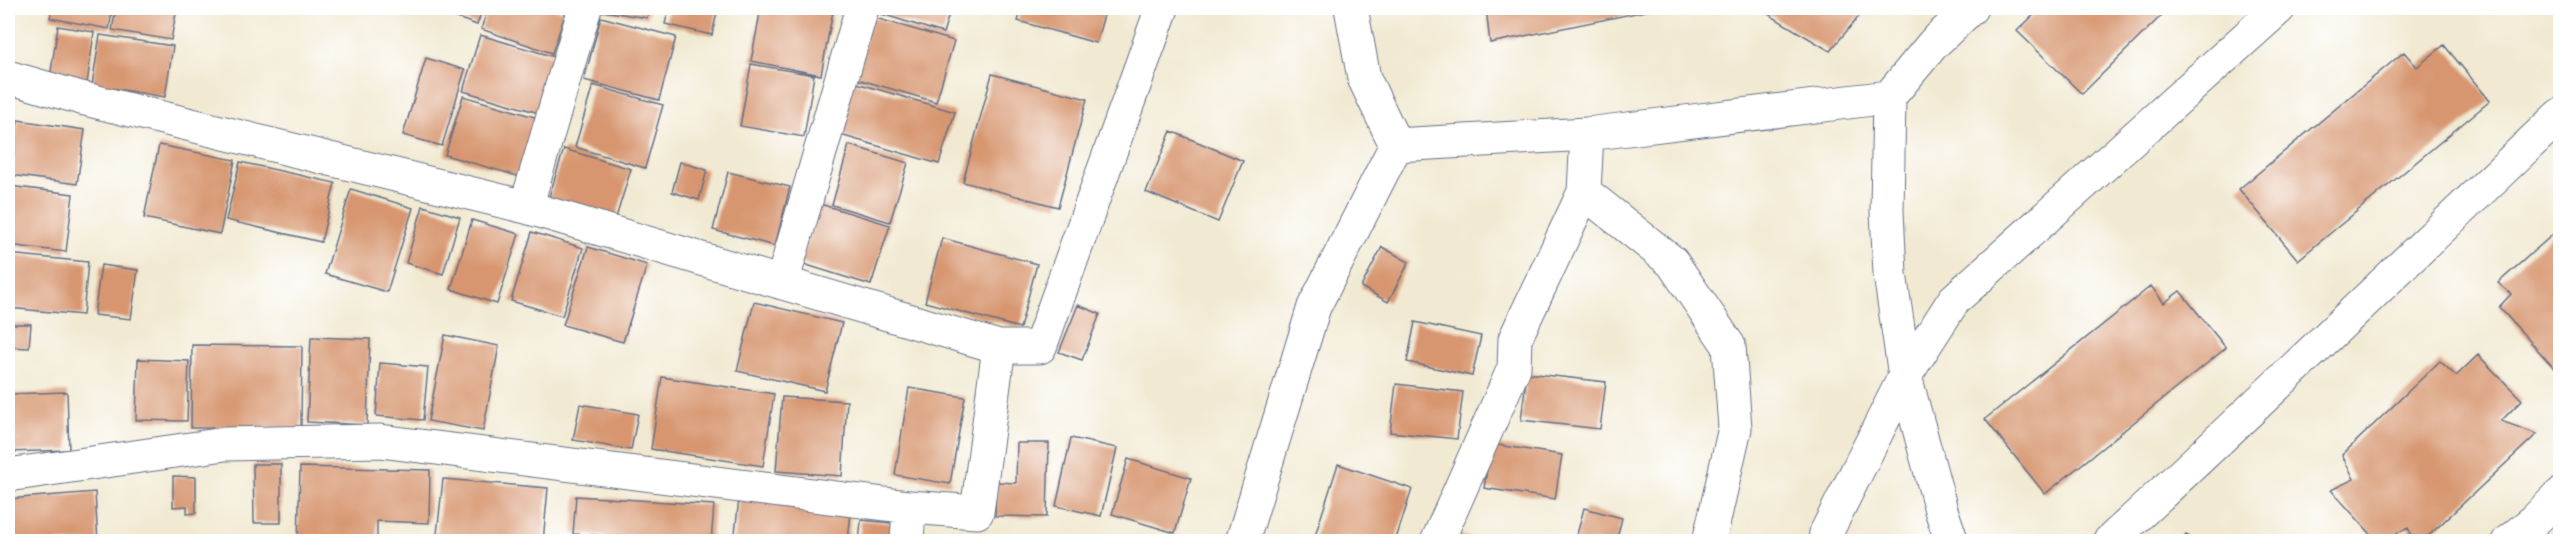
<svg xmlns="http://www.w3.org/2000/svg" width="2568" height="549" font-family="'Libre Caslon Text',serif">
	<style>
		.building { fill: #d79670 }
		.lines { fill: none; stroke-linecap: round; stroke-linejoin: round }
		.minor-casing { stroke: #667086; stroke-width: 35 }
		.minor { stroke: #fff; stroke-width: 33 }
	</style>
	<rect width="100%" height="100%" fill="#fff"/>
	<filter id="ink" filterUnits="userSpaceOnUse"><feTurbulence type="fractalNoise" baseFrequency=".0167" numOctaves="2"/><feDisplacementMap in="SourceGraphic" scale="12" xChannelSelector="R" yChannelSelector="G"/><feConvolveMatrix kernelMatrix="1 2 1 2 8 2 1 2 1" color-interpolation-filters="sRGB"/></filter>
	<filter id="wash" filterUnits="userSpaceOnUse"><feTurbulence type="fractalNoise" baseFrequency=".008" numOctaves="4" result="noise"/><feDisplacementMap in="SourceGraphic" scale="24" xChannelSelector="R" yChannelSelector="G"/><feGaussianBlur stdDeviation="1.35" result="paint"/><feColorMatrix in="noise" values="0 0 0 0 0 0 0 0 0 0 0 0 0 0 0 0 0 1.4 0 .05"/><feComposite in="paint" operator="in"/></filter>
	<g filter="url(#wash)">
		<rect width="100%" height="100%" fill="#f1e9d1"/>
		<g id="blocks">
			<!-- building -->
			<path class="building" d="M 52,8 L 113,8 L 109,29 L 50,18 Z
				M 116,8 L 177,8 L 171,40 L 112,30 Z
				M 445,8 L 483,8 L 477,25 L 443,13 Z
				M 488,8 L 553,8 L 566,12 L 552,53 L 481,29 Z
				M 598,8 L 649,8 L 647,18 L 598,10 Z
				M 669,8 L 718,8 L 712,35 L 665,24 Z
				M 761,8 L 815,8 L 833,11 L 821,75 L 751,61 Z
				M 873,8 L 951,8 L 943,33 L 872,11 Z
				M 1022,8 L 1106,8 L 1096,43 L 1018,21 Z
				M 1486,8 L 1656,8 L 1656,9 L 1490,43 Z
				M 1758,8 L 1866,8 L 1830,51 Z
				M 2041,8 L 2169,8 L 2082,94 L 2017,31 Z
				M 601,17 L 676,37 L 659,100 L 584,80 Z
				M 872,17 L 954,41 L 936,102 L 854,78 Z
				M 58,26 L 94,32 L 87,84 L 50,78 Z
				M 100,35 L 173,46 L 165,97 L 92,85 Z
				M 480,35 L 555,57 L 539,113 L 463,91 Z
				M 2444,45 L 2490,101 L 2298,260 L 2239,189 L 2404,52 L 2417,67 Z
				M 426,58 L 465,70 L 442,146 L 403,135 Z
				M 751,64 L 814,75 L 804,137 L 740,126 Z
				M 992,74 L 1087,99 L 1058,207 L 963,182 Z
				M 853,82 L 955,112 L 939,164 L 837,134 Z
				M 593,85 L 663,105 L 645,168 L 575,147 Z
				M 463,96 L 538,118 L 521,177 L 445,155 Z
				M 18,120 L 85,130 L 77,184 L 11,175 Z
				M 1171,131 L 1243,161 L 1218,222 L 1146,192 Z
				M 159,145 L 235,160 L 220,234 L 144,218 Z
				M 849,145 L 908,163 L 890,222 L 832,205 Z
				M 564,149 L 631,169 L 615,221 L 548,200 Z
				M 240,162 L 335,183 L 321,242 L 226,220 Z
				M 680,162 L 707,170 L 699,200 L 672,192 Z
				M 728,172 L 790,187 L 775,246 L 713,230 Z
				M 9,186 L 73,194 L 66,252 L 8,245 Z
				M 351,189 L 413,208 L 387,292 L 325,274 Z
				M 820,204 L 890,225 L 871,285 L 800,263 Z
				M 423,206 L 460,217 L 443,274 L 406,263 Z
				M 472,220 L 519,234 L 497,304 L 451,289 Z
				M 2560,228 L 2560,363 L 2554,368 L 2499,307 L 2511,294 L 2498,283 Z
				M 532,232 L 583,248 L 562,316 L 511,301 Z
				M 942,238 L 1037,264 L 1020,328 L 925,302 Z
				M 588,247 L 647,265 L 623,342 L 563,325 Z
				M 1382,247 L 1409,262 L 1388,302 L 1361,287 Z
				M 8,254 L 88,262 L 83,315 L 8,308 Z
				M 101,265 L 138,270 L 131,319 L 94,315 Z
				M 2151,286 L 2164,303 L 2180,291 L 2226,348 L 2045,494 L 1985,419 Z
				M 754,302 L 842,323 L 825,391 L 737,371 Z
				M 1078,305 L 1100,314 L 1082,360 L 1059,352 Z
				M 1415,322 L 1481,336 L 1472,376 L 1407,362 Z
				M 8,324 L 31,324 L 29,348 L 8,347 Z
				M 445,335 L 499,346 L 483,431 L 428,421 Z
				M 311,337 L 370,339 L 367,425 L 307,422 Z
				M 192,345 L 302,346 L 301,428 L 191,428 Z
				M 2478,355 L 2522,400 L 2501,421 L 2537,434 L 2422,542 L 2415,542 L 2408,528 L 2378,542 L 2331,490 L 2354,479 L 2342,455 L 2440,361 L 2456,376 Z
				M 138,359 L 189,361 L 187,421 L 136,420 Z
				M 380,363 L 428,367 L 423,420 L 376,416 Z
				M 1527,373 L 1606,382 L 1600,429 L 1521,420 Z
				M 662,377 L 774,394 L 763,466 L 651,449 Z
				M 1396,384 L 1463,392 L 1457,439 L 1390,432 Z
				M 909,388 L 965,397 L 950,484 L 895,475 Z
				M 67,392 L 69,450 L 8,452 L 8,394 Z
				M 782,397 L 847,401 L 842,476 L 776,471 Z
				M 580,404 L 638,414 L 631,450 L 573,440 Z
				M 1071,438 L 1117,448 L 1101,516 L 1056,506 Z
				M 1017,443 L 1049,443 L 1047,517 L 995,516 L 996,482 L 1016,483 Z
				M 1491,444 L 1562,455 L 1555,499 L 1484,488 Z
				M 1128,459 L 1191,478 L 1175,533 L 1112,514 Z
				M 253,464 L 281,464 L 281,523 L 254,523 Z
				M 1338,464 L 1412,489 L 1395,542 L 1313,542 Z
				M 300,467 L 430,470 L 429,523 L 377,521 L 377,542 L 298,542 Z
				M 173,476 L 196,477 L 196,513 L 187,514 L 187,506 L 173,507 Z
				M 443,479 L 548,488 L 543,542 L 437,534 Z
				M 95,492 L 98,542 L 8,542 L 8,499 Z
				M 576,496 L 714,505 L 711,542 L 606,542 L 606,536 L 573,534 Z
				M 739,498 L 851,511 L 848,542 L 734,542 Z
				M 1584,508 L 1622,518 L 1616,542 L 1575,542 Z
				M 861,520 L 892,523 L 891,542 L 859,542 Z
				M 1453,533 L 1480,541 L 1480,542 L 1451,542 Z
				M 2186,535 L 2199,542 L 2180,542 Z"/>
		</g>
	</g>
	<g filter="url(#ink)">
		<use href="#blocks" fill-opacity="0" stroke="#667086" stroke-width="1.5"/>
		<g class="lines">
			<defs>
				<path id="minor" d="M 1351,8 L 1364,78 L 1396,145 L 1587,134
					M 8,77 L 81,98 L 526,207 L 999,347 L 1040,347 L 1162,8
					M 1584,192 L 1672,262 L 1729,346 L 1735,428 L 1709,542
					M 526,207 L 585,8
					M 782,283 L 862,8
					M 8,475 L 225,444 L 380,441 L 909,507 L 977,512 L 999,347
					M 907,542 L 909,507
					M 1242,542 L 1314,307 L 1396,145
					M 1437,542 L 1514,368 L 1515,339 L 1584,192 L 1587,134 L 1889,97
					M 1825,542 L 1826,533 L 1905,376 L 1954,300 L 2279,8
					M 1952,542 L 1941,510 L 1905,376 L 1890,274 L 1887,211 L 1889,97 L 1933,44 L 1971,8
					M 2109,542 C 2262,402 2410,257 2560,115
					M 2508,542 L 2535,520 L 2560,495"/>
			</defs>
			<!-- minor casing -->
			<use href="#minor" class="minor-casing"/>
			<!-- minor -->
			<use href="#minor" class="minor"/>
		</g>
	</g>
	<!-- margin -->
	<rect width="2568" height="549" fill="none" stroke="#fff" stroke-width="30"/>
</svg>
